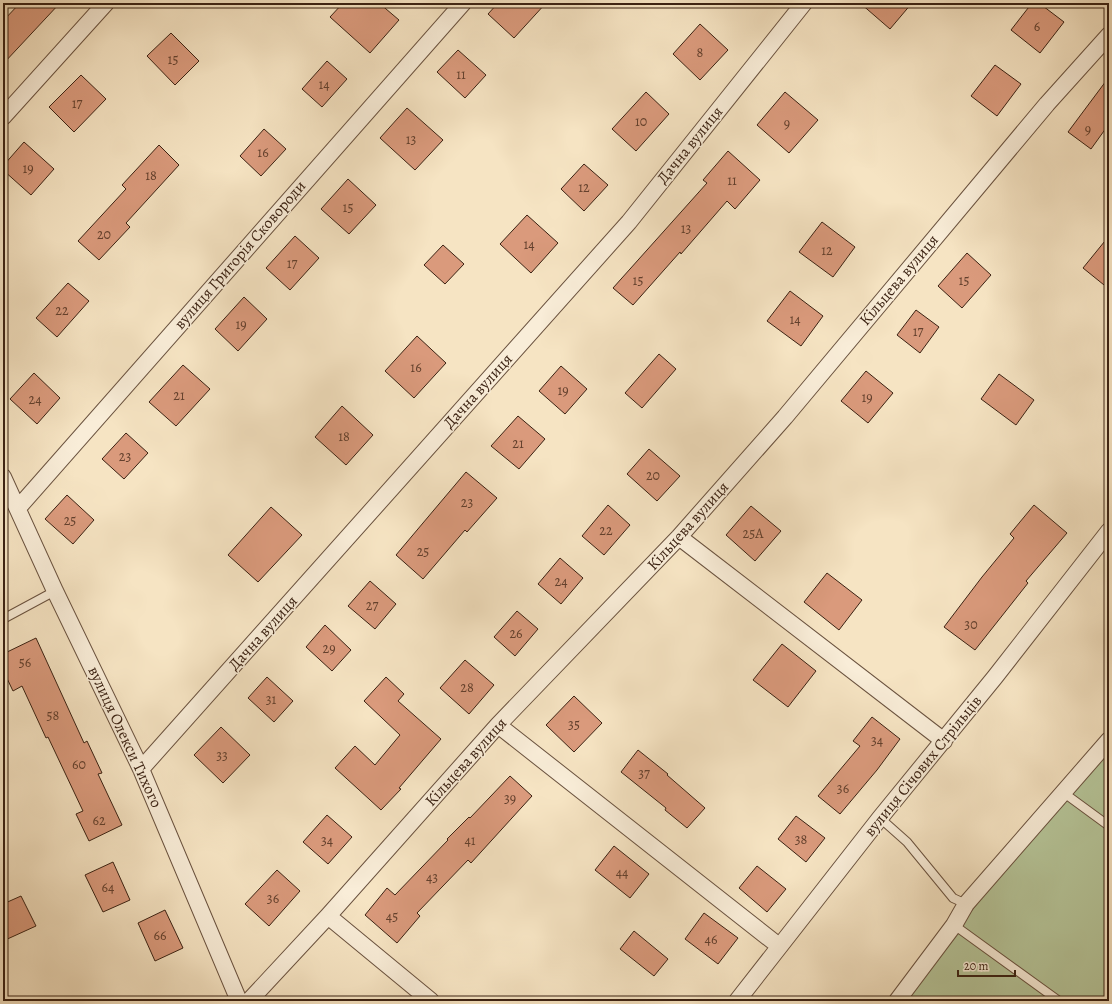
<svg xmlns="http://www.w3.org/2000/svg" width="1112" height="1004" font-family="Alegreya,serif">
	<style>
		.green { fill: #b6c599; stroke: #787456 }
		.building { fill: #da9a7c; stroke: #3b2213 }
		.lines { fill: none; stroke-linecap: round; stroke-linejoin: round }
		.service-casing { stroke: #6a523f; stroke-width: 10 }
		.minor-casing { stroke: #6a523f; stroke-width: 18 }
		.service { stroke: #f9edd8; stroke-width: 8 }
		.minor { stroke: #f9edd8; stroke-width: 16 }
		.labels { text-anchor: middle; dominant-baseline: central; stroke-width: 3; stroke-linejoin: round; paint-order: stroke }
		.number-label { font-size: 14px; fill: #63402d }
		.street-label { font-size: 16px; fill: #3b2213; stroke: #f9edd8 }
	</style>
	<rect width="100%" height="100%" fill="#f6e4c3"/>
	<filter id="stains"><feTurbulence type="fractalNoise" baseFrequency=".005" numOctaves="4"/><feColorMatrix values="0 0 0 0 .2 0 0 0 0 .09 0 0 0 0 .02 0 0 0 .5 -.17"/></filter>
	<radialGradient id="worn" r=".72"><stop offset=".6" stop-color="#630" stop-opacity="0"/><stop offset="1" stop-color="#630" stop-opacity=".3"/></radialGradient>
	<!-- green -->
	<path class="green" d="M 1109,740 L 1109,1001 L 906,1001 L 1003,868 Z"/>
	<!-- building -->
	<path class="building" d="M 20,3 L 60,3 L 3,64 L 3,21 Z
		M 343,3 L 379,3 L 399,20 L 370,53 L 330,17 Z
		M 498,3 L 546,3 L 514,38 L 488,14 Z
		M 860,3 L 912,3 L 890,29 Z
		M 1032,3 L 1039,3 L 1064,22 L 1040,53 L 1011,30 Z
		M 700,24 L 728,50 L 700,80 L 673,54 Z
		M 171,33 L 199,61 L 175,85 L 147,56 Z
		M 458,50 L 486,75 L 465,98 L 437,72 Z
		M 327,61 L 347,79 L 322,107 L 302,89 Z
		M 995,65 L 1021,84 L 997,116 L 971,96 Z
		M 81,75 L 106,99 L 74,132 L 49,107 Z
		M 1109,77 L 1109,124 L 1091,149 L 1068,132 Z
		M 646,92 L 669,114 L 636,151 L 612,129 Z
		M 785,92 L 818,120 L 789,153 L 757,125 Z
		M 407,108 L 443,140 L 415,170 L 380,138 Z
		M 264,129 L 286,149 L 261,176 L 240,156 Z
		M 24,142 L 54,169 L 31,195 L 3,170 L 3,166 Z
		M 159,145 L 179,165 L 126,223 L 130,227 L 99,260 L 78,241 L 126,189 L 122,185 Z
		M 728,151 L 760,180 L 735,209 L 727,201 L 681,254 L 680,252 L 633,305 L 613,288 L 707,183 L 703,180 Z
		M 584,164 L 608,185 L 584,211 L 561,189 Z
		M 348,179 L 376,205 L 349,234 L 321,209 Z
		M 527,215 L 558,243 L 531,273 L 500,244 Z
		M 822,222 L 855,247 L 833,277 L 799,252 Z
		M 295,236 L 319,258 L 290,290 L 266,268 Z
		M 1109,236 L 1109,289 L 1083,268 Z
		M 443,245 L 464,264 L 445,284 L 424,265 Z
		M 967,253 L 991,275 L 962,308 L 938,286 Z
		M 68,283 L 89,301 L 57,337 L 36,318 Z
		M 790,291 L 823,316 L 801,346 L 767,321 Z
		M 244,297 L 267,319 L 238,351 L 215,329 Z
		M 916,310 L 939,327 L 920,353 L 897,335 Z
		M 417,336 L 446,363 L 414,398 L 385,371 Z
		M 659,354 L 676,369 L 642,408 L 625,393 Z
		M 183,365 L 210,389 L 176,426 L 149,402 Z
		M 561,366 L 587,389 L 565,414 L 539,391 Z
		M 866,371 L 893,393 L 868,423 L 841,401 Z
		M 34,373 L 60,398 L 37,424 L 10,399 Z
		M 999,374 L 1034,400 L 1016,425 L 981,399 Z
		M 342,406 L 373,435 L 346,465 L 315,437 Z
		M 518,416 L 545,439 L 519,469 L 491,446 Z
		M 126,433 L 148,453 L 124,479 L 102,459 Z
		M 649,449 L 680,476 L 657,501 L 627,474 Z
		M 466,472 L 497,498 L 467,532 L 465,530 L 423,579 L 396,555 Z
		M 67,495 L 94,520 L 73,544 L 45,519 Z
		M 608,505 L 630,525 L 604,555 L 582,536 Z
		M 1034,505 L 1067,533 L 1026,581 L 1028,583 L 975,650 L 944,627 L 982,577 L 1014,538 L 1010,534 Z
		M 751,506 L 781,531 L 755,561 L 726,535 Z
		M 271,507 L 302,535 L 258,582 L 228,555 Z
		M 560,558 L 583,578 L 561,604 L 538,584 Z
		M 827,573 L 862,600 L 839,630 L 804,602 Z
		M 370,581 L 396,604 L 375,629 L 348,606 Z
		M 517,611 L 538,629 L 515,656 L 494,637 Z
		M 325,625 L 351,650 L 332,671 L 306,647 Z
		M 36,638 L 84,743 L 87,741 L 102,773 L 98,774 L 122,825 L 89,841 L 76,814 L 83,811 L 48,737 L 46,738 L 22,686 L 13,691 L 3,670 L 3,654 Z
		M 782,644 L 816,671 L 788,707 L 753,680 Z
		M 465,660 L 494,685 L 469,714 L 440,688 Z
		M 267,677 L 293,701 L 274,722 L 248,698 Z
		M 386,677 L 404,694 L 398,701 L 441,739 L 399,788 L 401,789 L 381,810 L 335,768 L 355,746 L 375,765 L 400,735 L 364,701 Z
		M 574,696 L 602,723 L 574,752 L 546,725 Z
		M 872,717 L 900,739 L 877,770 L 840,814 L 818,796 L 860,746 L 853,741 Z
		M 221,727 L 250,755 L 223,783 L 194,755 Z
		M 638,750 L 668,774 L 667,775 L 705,808 L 687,828 L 665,810 L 666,808 L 621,772 Z
		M 510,776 L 532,796 L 471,863 L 468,860 L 417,913 L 420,916 L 397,943 L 365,915 L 387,888 L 395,895 L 448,840 L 447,839 L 469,817 L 470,818 Z
		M 327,815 L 352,837 L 328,864 L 303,842 Z
		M 796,816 L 825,838 L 806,862 L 778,839 Z
		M 614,846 L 649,874 L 630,898 L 595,870 Z
		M 113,862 L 130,900 L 103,912 L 85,875 Z
		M 757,866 L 786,889 L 767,912 L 739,888 Z
		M 277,870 L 300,891 L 269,926 L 245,904 Z
		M 21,896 L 36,926 L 3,941 L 3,904 Z
		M 165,910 L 183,948 L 155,961 L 138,923 Z
		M 704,913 L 738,938 L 718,964 L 685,939 Z
		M 634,931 L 668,959 L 654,976 L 620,949 Z"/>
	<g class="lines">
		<defs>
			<path id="service" d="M 3,619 L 55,591
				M 1064,793 L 1109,826
				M 880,818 L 907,842 L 953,898 L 966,904
				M 954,925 L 1059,1001"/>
			<path id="minor" d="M 3,117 L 106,3
				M 3,477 L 55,591 L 141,769 L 239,1001
				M 18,508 L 463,3
				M 679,537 L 944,741
				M 498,725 L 779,946
				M 141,769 L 629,222 L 804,3
				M 328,916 L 431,1001
				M 249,1001 L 328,916 L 498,725 L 679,537 L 785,417 L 1047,104 L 1109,35
				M 737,1001 L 880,818 L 995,677 L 1109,531
				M 897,1001 L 954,925 L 966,904 L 1109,740"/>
		</defs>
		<!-- service casing -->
		<use href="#service" class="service-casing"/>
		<!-- minor casing -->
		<use href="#minor" class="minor-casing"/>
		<!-- service -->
		<use href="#service" class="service"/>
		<!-- minor -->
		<use href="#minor" class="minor"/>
	</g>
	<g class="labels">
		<!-- number labels -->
		<g class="number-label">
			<text x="1037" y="26">6</text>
			<text x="700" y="52">8</text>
			<text x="173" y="59">15</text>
			<text x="461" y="74">11</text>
			<text x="324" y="84">14</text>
			<text x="77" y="103">17</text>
			<text x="641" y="121">10</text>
			<text x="787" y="123">9</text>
			<text x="1088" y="129">9</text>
			<text x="411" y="139">13</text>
			<text x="263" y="152">16</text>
			<text x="28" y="168">19</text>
			<text x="151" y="175">18</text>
			<text x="732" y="180">11</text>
			<text x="584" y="187">12</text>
			<text x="348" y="207">15</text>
			<text x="686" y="228">13</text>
			<text x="104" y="234">20</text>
			<text x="529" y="244">14</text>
			<text x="827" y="250">12</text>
			<text x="292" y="263">17</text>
			<text x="638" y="280">15</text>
			<text x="964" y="280">15</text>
			<text x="62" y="310">22</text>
			<text x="795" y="319">14</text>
			<text x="241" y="324">19</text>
			<text x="918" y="331">17</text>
			<text x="416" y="367">16</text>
			<text x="563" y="390">19</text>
			<text x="179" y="395">21</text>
			<text x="867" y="397">19</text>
			<text x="35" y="399">24</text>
			<text x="344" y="436">18</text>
			<text x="518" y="443">21</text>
			<text x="125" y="456">23</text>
			<text x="653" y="475">20</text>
			<text x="467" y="502">23</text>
			<text x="70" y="520">25</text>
			<text x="606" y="530">22</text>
			<text x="753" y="533">25А</text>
			<text x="423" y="551">25</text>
			<text x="561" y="581">24</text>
			<text x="372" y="605">27</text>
			<text x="971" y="624">30</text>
			<text x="516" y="633">26</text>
			<text x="329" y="648">29</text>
			<text x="25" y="662">56</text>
			<text x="467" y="687">28</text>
			<text x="271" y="699">31</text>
			<text x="53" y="715">58</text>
			<text x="574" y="724">35</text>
			<text x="877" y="740">34</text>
			<text x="222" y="755">33</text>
			<text x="79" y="764">60</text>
			<text x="644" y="773">37</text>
			<text x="843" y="788">36</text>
			<text x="510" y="798">39</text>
			<text x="99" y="820">62</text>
			<text x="801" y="839">38</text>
			<text x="327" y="840">34</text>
			<text x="470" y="840">41</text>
			<text x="622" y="872">44</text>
			<text x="432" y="877">43</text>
			<text x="108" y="887">64</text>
			<text x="273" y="898">36</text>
			<text x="392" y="916">45</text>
			<text x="160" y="935">66</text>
			<text x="711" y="939">46</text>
		</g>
		<!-- street labels -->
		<g class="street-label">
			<text transform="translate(690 145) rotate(-51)">Дачна вулиця</text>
			<text transform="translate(240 255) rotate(-49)">вулиця Григорія Сковороди</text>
			<text transform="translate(899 280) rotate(-50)">Кільцева вулиця</text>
			<text transform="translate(478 391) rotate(-48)">Дачна вулиця</text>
			<text transform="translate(688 526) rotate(-48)">Кільцева вулиця</text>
			<text transform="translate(263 633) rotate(-48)">Дачна вулиця</text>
			<text transform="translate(125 737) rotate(65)">вулиця Олекси Тихого</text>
			<text transform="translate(466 762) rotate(-48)">Кільцева вулиця</text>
			<text transform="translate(923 766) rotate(-51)">вулиця Січових Стрільців</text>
		</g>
	</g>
	<!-- margin -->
	<rect width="1112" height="1004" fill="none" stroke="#f6e4c3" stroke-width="16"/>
	<rect x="4" y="4" width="1104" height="996" fill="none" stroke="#3b2213" stroke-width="2"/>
	<rect x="8" y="8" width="1096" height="988" fill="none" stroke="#3b2213"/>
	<!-- scale -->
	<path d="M958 970v6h57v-6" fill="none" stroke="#3b2213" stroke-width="2"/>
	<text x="964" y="970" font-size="12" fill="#3b2213" stroke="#f9edd8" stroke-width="3" paint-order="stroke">20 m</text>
	<rect width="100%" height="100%" filter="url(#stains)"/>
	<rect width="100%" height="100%" fill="url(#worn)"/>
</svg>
